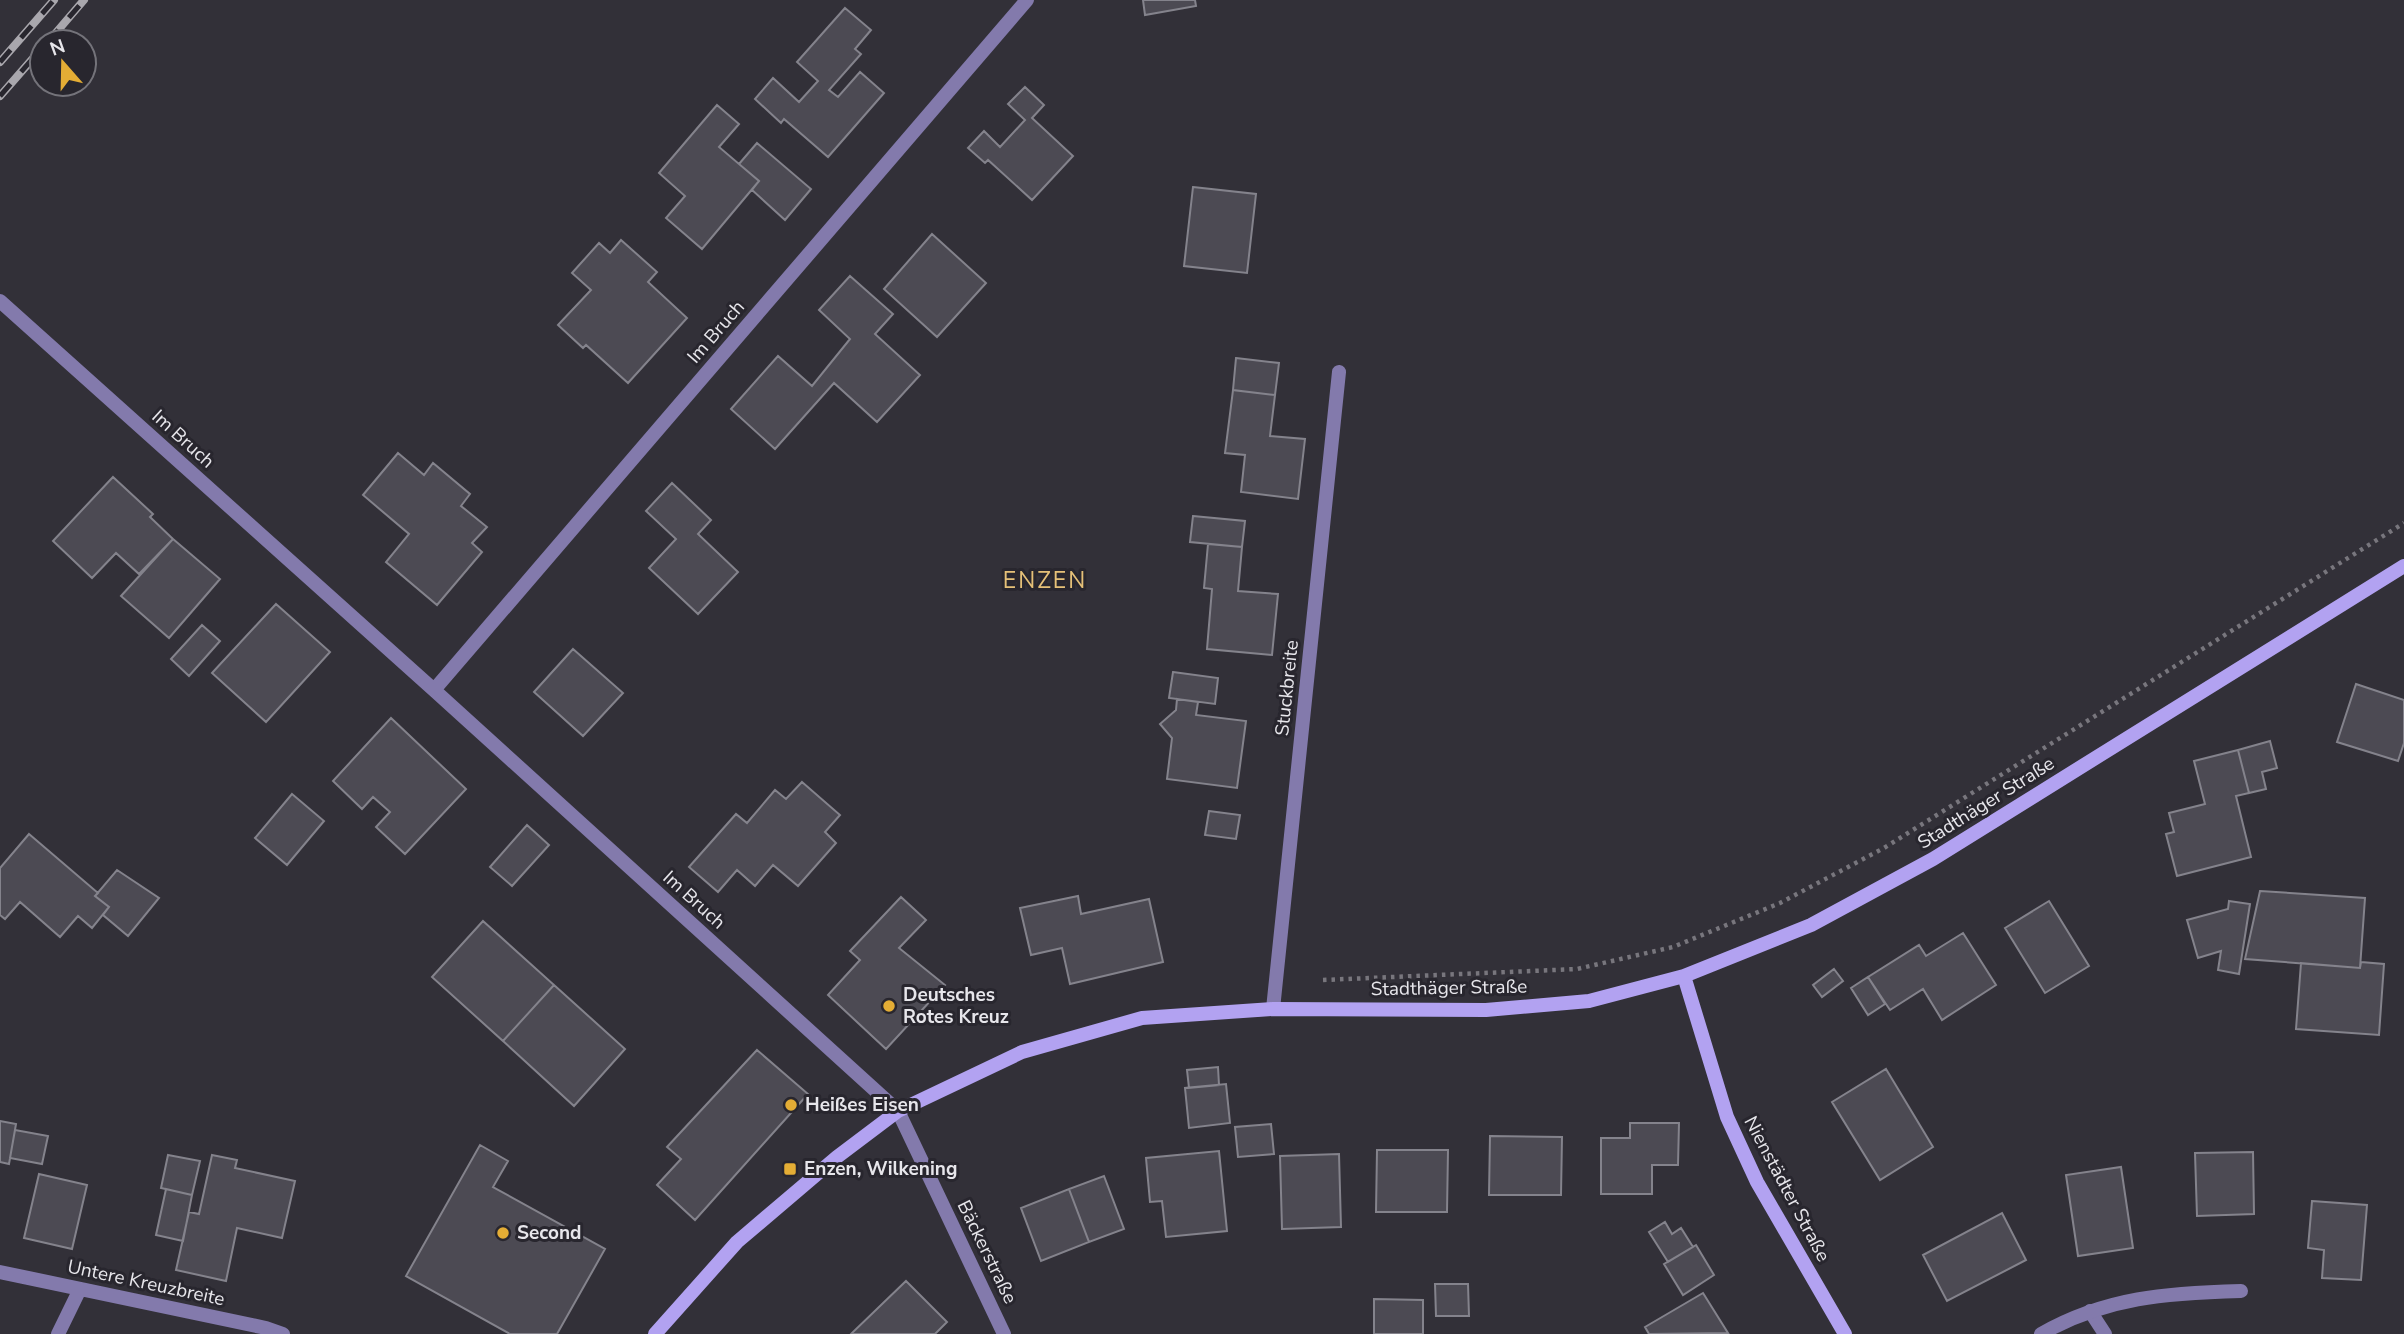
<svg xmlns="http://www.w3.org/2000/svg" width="2404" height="1334" font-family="'Nunito Sans',sans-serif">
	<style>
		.building { fill: #4c4a53; stroke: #84838c; stroke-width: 2 }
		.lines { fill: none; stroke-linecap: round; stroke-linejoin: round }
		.path { stroke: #78767d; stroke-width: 4.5; stroke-dasharray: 3.5 5; stroke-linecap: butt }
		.lane { stroke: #837aac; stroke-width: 14 }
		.street { stroke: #837aac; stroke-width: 14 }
		.secondary { stroke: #b2a2f1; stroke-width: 14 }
		.rail-casing { stroke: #a9a7ad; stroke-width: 8 }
		.rail { stroke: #28262e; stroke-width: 5; stroke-dasharray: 16; stroke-linecap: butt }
		.poi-dot { fill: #e4ad35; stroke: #28262e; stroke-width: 2.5 }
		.labels { text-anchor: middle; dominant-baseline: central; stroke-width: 6; stroke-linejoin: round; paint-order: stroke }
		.street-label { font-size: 19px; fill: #e7e6eb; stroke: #28262e }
		.poi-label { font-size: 19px; font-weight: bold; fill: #e7e6eb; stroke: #28262e; text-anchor: start }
		.quarter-label { font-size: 23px; letter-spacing: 2px; fill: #e5c078; stroke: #28262e }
	</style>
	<rect width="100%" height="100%" fill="#323038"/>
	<!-- building -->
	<path class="building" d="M 1143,0 L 1195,0 L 1196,6 L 1145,15 Z
		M 845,8 L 871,30 L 855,49 L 861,54 L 829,90 L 838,97 L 860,72 L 884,93 L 828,157 L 784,119 L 781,123 L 755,99 L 773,78 L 799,102 L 818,81 L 797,62 Z
		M 1025,87 L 1044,105 L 1032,118 L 1073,156 L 1032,200 L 988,160 L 985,163 L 968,148 L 984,131 L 1000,147 L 1025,120 L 1008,104 Z
		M 717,105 L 739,124 L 719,147 L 759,181 L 702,249 L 666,218 L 685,196 L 659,173 Z
		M 757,143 L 811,189 L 785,220 L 752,190 L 759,181 L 739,164 Z
		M 1193,187 L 1256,194 L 1247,273 L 1184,266 Z
		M 932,234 L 986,283 L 937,337 L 884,289 Z
		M 621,240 L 657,272 L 648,282 L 687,318 L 628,383 L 586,345 L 583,348 L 558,325 L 591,290 L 572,273 L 599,243 L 610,253 Z
		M 850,276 L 893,314 L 875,334 L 920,375 L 877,422 L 834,383 L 775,449 L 731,409 L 778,356 L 812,386 L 850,339 L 819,310 Z
		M 1236,358 L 1279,363 L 1275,395 L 1233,390 Z
		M 1233,390 L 1275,395 L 1270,436 L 1305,439 L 1298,499 L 1241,492 L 1245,455 L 1225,453 Z
		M 398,453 L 424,475 L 433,463 L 470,494 L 461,506 L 487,527 L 472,543 L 482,552 L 437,605 L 386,562 L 409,534 L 363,495 Z
		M 113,477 L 153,514 L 150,517 L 173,539 L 139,574 L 116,553 L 92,578 L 53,541 Z
		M 672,483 L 711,520 L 698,534 L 738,572 L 698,614 L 649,568 L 676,539 L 646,511 Z
		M 1193,516 L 1245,521 L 1242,547 L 1190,542 Z
		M 173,539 L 220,579 L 169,638 L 121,596 Z
		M 1208,544 L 1242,547 L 1238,591 L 1278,594 L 1272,655 L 1207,649 L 1212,589 L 1204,588 Z
		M 276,604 L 330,652 L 266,722 L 212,673 Z
		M 202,625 L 220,641 L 189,676 L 171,659 Z
		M 573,649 L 623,693 L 583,736 L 534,692 Z
		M 1173,672 L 1218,678 L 1215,704 L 1169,698 Z
		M 2356,684 L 2404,700 L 2404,743 L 2398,761 L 2337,742 Z
		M 1177,699 L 1198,702 L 1196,715 L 1246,721 L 1237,788 L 1167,779 L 1172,738 L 1160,724 L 1176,710 Z
		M 391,718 L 466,789 L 405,854 L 376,827 L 390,812 L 373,797 L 362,809 L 333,781 Z
		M 2270,741 L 2277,768 L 2262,772 L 2266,789 L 2249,793 L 2238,750 Z
		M 2238,750 L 2249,793 L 2236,796 L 2251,857 L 2177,876 L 2166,834 L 2174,832 L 2169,813 L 2205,804 L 2194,761 Z
		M 802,782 L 840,815 L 825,832 L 836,843 L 798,886 L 773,865 L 755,886 L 737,870 L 718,892 L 689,867 L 736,814 L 747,823 L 775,790 L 786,799 Z
		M 292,794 L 324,821 L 287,865 L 255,838 Z
		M 1209,811 L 1240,815 L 1236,839 L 1205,835 Z
		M 527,825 L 549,845 L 512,886 L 490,867 Z
		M 29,834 L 98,893 L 95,896 L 109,907 L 92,928 L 78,916 L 60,937 L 20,902 L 5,919 L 0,915 L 0,868 Z
		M 117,870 L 159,898 L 128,936 L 103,915 L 109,907 L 95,896 Z
		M 2260,891 L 2365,898 L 2360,968 L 2245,959 Z
		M 1078,896 L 1081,914 L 1149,899 L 1163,962 L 1070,984 L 1062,948 L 1031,955 L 1020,908 Z
		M 901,897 L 926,920 L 899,948 L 945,985 L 886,1049 L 828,995 L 860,960 L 850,951 Z
		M 2049,901 L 2089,966 L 2045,993 L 2005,928 Z
		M 2229,901 L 2250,904 L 2239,974 L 2218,970 L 2221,951 L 2198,958 L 2187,920 L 2228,909 Z
		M 483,921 L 554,985 L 503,1041 L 432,977 Z
		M 1963,933 L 1996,985 L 1942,1020 L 1923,989 L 1890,1010 L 1868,977 L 1919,945 L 1926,956 Z
		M 2361,962 L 2384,964 L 2379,1035 L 2296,1029 L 2301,963 L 2360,968 Z
		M 1834,969 L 1843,981 L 1822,997 L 1813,985 Z
		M 1868,977 L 1885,1004 L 1868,1015 L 1851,988 Z
		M 554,985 L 625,1049 L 574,1106 L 503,1041 Z
		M 757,1050 L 808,1094 L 695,1220 L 657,1185 L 681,1159 L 667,1147 Z
		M 1218,1067 L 1219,1085 L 1189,1088 L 1187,1070 Z
		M 1886,1069 L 1933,1147 L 1880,1180 L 1832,1102 Z
		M 1226,1084 L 1230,1123 L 1189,1128 L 1185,1088 Z
		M 0,1121 L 16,1124 L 9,1164 L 0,1162 Z
		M 1630,1123 L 1679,1123 L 1678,1165 L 1652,1165 L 1652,1194 L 1601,1194 L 1601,1138 L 1630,1138 Z
		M 1271,1124 L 1274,1154 L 1238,1157 L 1235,1127 Z
		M 15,1130 L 48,1136 L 42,1164 L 10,1158 Z
		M 1490,1136 L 1562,1137 L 1561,1195 L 1489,1195 Z
		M 480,1145 L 508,1161 L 493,1187 L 605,1249 L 557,1334 L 510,1334 L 406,1276 Z
		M 1377,1150 L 1448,1150 L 1447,1212 L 1376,1212 Z
		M 1219,1151 L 1227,1231 L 1166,1237 L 1162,1201 L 1150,1202 L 1146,1158 Z
		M 2253,1152 L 2254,1214 L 2197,1216 L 2195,1153 Z
		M 1339,1154 L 1341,1227 L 1282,1229 L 1280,1156 Z
		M 168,1155 L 200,1161 L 192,1195 L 161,1188 Z
		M 212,1155 L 237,1160 L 235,1168 L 295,1181 L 282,1238 L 237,1228 L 226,1281 L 176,1270 L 189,1212 L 199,1214 Z
		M 2121,1167 L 2133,1248 L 2078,1256 L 2066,1175 Z
		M 39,1174 L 87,1185 L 72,1249 L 24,1238 Z
		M 1104,1176 L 1124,1229 L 1089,1242 L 1069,1189 Z
		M 166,1189 L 192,1195 L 183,1241 L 156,1235 Z
		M 1069,1189 L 1089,1242 L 1041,1261 L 1021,1208 Z
		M 2312,1201 L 2367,1205 L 2361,1280 L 2322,1278 L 2324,1250 L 2308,1248 Z
		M 2002,1213 L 2026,1260 L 1947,1301 L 1923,1255 Z
		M 1665,1222 L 1672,1234 L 1681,1228 L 1693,1247 L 1668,1262 L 1649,1232 Z
		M 1696,1245 L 1714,1275 L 1683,1295 L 1664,1264 Z
		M 906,1281 L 947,1322 L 935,1334 L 851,1334 Z
		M 1435,1284 L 1468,1284 L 1469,1316 L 1436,1316 Z
		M 1703,1293 L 1728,1333 L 1649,1334 L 1645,1327 Z
		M 1374,1299 L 1423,1300 L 1423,1334 L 1374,1334 Z"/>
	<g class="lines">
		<!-- path -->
		<path class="path" d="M 1323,980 L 1577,969 L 1673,947 L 1780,903 L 1884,848 L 2404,523"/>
		<!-- lane -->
		<path class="lane" d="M 2090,1311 L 2105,1334"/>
		<!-- street -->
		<path class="street" d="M 0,301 L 434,690 L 898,1111 L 1004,1334
			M 434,690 L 1027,0
			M 1273,1009 L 1339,372
			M 0,1272 L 266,1328 L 283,1334
			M 58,1334 L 80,1289
			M 2041,1334 C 2106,1297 2167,1293 2241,1291"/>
		<!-- secondary -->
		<path class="secondary" d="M 1684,976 L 1727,1117 L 1757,1182 L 1845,1334
			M 655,1334 L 737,1242 L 837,1157 L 898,1111 L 1022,1052 L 1142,1018 L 1273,1009 L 1486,1010 L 1589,1001 L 1684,976 L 1811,925 L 1933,859 L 2404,566"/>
		<defs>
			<path id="rail" d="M 48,42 L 84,0
				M 0,62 L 54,0
				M 0,96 L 42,48"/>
		</defs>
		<!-- rail casing -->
		<use href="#rail" class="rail-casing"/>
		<!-- rail -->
		<use href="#rail" class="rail"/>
	</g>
	<!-- markers -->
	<g class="poi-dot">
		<circle cx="889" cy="1006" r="7"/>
		<circle cx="791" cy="1105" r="7"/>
		<rect x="783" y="1162" width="14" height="14" rx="3.5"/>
		<circle cx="503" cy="1233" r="7"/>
	</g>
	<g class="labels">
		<!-- street labels -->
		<g class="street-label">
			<text transform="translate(716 332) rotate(-49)">Im Bruch</text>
			<text transform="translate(183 439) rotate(42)">Im Bruch</text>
			<text transform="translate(1287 688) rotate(-84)">Stuckbreite</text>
			<text transform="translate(1986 803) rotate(-32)">Stadthäger Straße</text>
			<text transform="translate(694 900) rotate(42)">Im Bruch</text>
			<text transform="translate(1449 988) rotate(-1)">Stadthäger Straße</text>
			<text transform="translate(1787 1189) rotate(62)">Nienstädter Straße</text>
			<text transform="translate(987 1252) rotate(64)">Bäckerstraße</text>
			<text transform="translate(146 1283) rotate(12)">Untere Kreuzbreite</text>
		</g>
		<!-- poi labels -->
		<g class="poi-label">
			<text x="903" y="995">Deutsches<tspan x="903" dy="22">Rotes Kreuz</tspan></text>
			<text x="805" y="1105">Heißes Eisen</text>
			<text x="804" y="1169">Enzen, Wilkening</text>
			<text x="517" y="1233">Second</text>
		</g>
		<!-- quarter labels -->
		<g class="quarter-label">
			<text x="1045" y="580">ENZEN</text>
		</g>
	</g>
	<!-- north arrow -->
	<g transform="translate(63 63) rotate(340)"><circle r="33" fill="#28262e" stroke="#74737a" stroke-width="2"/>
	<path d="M0-5L12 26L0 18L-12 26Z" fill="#e4ad35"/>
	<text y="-10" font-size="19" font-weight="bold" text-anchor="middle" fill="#e7e6eb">N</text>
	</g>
</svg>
